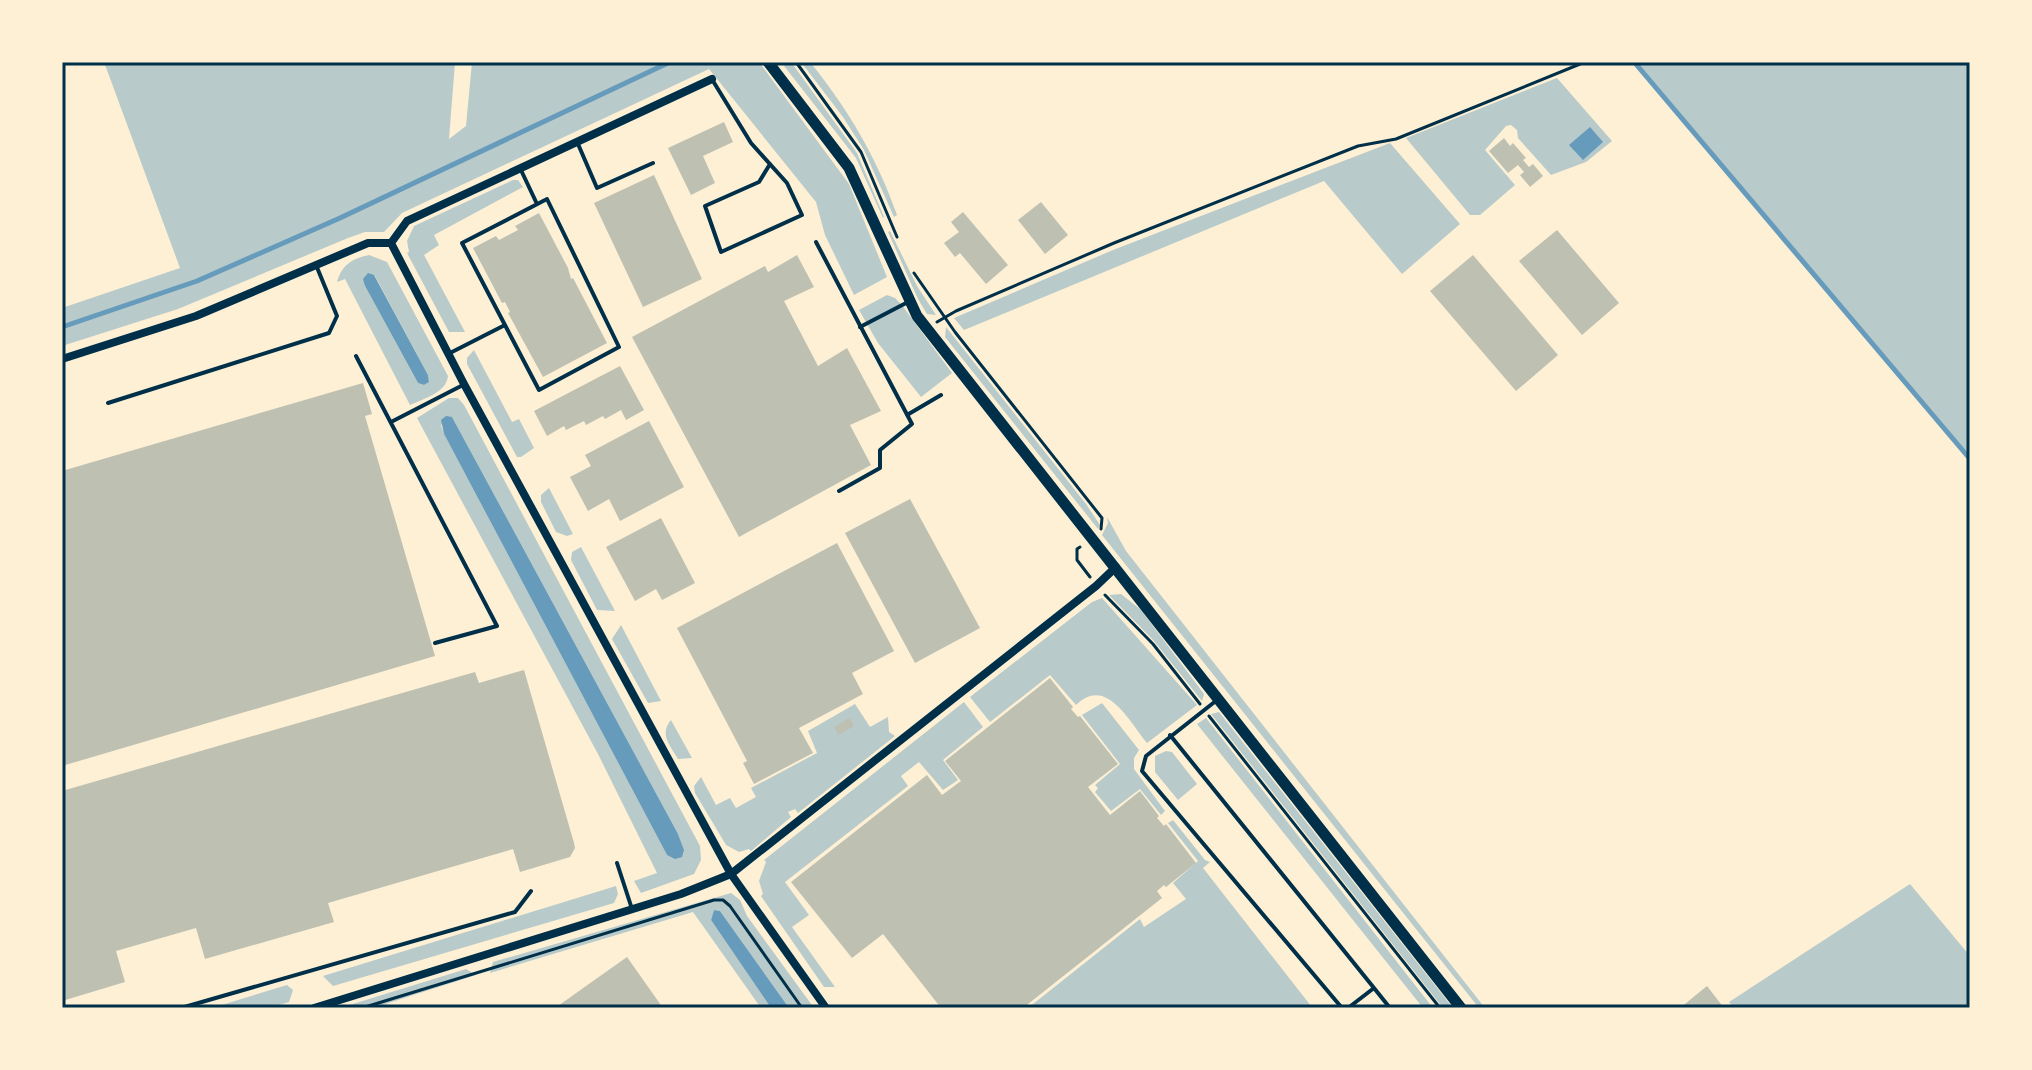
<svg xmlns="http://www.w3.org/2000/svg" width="2032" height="1070" font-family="Overpass,sans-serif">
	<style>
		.green { fill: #b9caca; fill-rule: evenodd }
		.water { fill: #669bbc }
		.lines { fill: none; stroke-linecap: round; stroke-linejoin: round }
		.stream { stroke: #669bbc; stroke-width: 5 }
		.building { fill: #bec0b2 }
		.path { stroke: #003049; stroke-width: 3 }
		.service { stroke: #003049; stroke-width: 4 }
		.minor { stroke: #003049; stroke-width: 8 }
		.tertiary { stroke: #003049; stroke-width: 11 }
		.neatline { fill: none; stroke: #003049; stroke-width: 3 }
	</style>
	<rect width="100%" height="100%" fill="#fdf0d5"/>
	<!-- green -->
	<path class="green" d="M 104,62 L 455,62 L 449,139 L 466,126 L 472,62 L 759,62 L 849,184 L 887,277 L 854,295 L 825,235 L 816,202 L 709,69 L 402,213 L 384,232 L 365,232 L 348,238 L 178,309 L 62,346 L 62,308 L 180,268 Z
		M 781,62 L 791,62 L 857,153 L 884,217 L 883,218 L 856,158 Z
		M 801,62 L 810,62 C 848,109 877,158 897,215 L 894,217 L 864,150 L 843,117 Z
		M 1635,62 L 1970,62 L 1970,458 Z
		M 1557,78 L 1612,141 L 1586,162 L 1551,175 L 1518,138 L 1517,130 L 1511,125 L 1506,126 L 1485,150 L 1515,185 L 1480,215 L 1470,215 L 1406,138 Z
		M 1390,143 L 1460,224 L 1402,274 L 1324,181 L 964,330 L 954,318 L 1113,250 Z
		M 513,180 L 518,180 L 523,187 L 434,235 L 439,245 L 424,255 L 465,332 L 449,332 L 407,253 L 409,252 L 407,241 L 414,226 Z
		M 890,231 L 917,286 L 936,315 L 927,314 L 918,299 L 888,232 Z
		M 369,255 L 387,262 L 448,376 C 446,393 425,398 410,405 L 345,279 L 337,282 C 342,265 351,259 369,255 ZM 368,274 L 375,276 L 428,375 L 429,382 L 424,385 L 418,383 L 365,286 Z
		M 887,295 L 895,298 L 901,304 L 952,373 L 921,397 L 878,343 L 859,310 Z
		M 946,327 L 1086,504 L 1100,525 L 1098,529 L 945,337 Z
		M 474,350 L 512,422 L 519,419 L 534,448 L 521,457 L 517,457 L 467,364 L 467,358 Z
		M 449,398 L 458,398 L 464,405 L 700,846 L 701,860 L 694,874 L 641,893 L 634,881 L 657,873 L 598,754 L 417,418 ZM 452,417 L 677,832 L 667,855 L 444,434 L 441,425 Z
		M 549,488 L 573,534 L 567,536 L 556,532 L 541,502 L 541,495 Z
		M 1107,517 L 1126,551 L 1485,1008 L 1479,1008 L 1102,535 L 1108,523 Z
		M 581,547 L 615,611 L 597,610 L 571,560 L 572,552 Z
		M 1121,594 L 1141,610 L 1204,694 L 1202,701 L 1154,641 L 1109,595 Z
		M 1102,598 L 1197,705 L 1147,743 C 1129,721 1106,675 1076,705 L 1050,675 L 990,722 L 970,697 L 1092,602 Z
		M 621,625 L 661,701 L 648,703 L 612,639 Z
		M 964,702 L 983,727 L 943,760 L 958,780 L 943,790 L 919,762 L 901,776 L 908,786 L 785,882 L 809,915 L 792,927 L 835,987 L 824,987 L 761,896 L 763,894 L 759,881 L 766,862 L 764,860 Z
		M 1102,703 L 1139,750 L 1134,758 L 1134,769 L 1165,811 L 1161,815 L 1140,789 L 1111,811 L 1095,792 L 1098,788 L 1095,785 L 1120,764 L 1082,715 Z
		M 855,704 L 870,727 L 888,717 L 889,732 L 895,736 L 798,813 L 795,809 L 788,812 L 791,817 L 751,851 L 749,849 L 739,852 L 726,845 L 695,793 L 694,786 L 701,777 L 716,805 L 730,798 L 736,808 L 756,797 L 751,788 L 817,753 L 808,731 Z
		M 1219,712 L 1453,1008 L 1443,1008 L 1211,714 Z
		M 1206,718 L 1433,1008 L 1423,1008 L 1197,724 Z
		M 671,720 L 692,758 L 678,759 C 670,746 659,734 671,720 Z
		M 1166,751 L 1172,752 L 1197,784 L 1178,800 L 1155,772 L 1155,756 Z
		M 1173,820 L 1205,860 L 1210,862 L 1203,868 L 1311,1006 L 1028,1008 L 1140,919 L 1144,927 L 1186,899 L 1173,883 L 1198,861 L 1168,823 Z
		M 1910,884 L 1970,956 L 1970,1008 L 1734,1008 L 1729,1002 Z
		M 616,886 L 618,894 L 614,903 L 333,986 L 323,976 Z
		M 731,893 L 740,900 L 747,916 L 814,1008 L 789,1008 L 720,911 L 714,910 L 711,920 L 771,1008 L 761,1008 L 693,912 L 490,973 L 493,962 Z
		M 466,969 L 476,975 L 373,1008 L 340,1008 Z
		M 287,985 L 293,990 L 289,1002 L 268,1008 L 212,1008 Z"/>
	<!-- water -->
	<path class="water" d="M 1590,127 L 1603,142 L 1583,160 L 1569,145 Z
		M 368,273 L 374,275 L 428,375 L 429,382 L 424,385 L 418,383 L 365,286 L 363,279 Z
		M 446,416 L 452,417 L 677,832 L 684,850 L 682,857 L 675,859 L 667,855 L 444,434 L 441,420 Z
		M 714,910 L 720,911 L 789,1008 L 771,1008 L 711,920 Z"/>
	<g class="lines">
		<!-- stream -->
		<path class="stream" d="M 1635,63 L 1970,459
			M 62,327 L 197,281 L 340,218 L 670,62"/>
	</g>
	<!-- building -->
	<path class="building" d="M 724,122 L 733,142 L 703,156 L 715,183 L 691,195 L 668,148 Z
		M 1504,138 L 1510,146 L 1513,143 L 1526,158 L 1523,160 L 1529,167 L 1533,164 L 1543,176 L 1530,187 L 1520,175 L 1524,172 L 1518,165 L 1508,173 L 1489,151 Z
		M 654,175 L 702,279 L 643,307 L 594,203 Z
		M 1041,202 L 1068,235 L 1045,254 L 1018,220 Z
		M 963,212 L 1008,265 L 986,284 L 960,253 L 955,257 L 944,243 L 959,232 L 951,222 Z
		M 539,213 L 568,268 L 571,279 L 573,278 L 607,343 L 543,377 L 508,313 L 510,312 L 505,302 L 502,303 L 473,248 L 496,236 L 499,240 L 518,230 L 515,226 Z
		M 1557,230 L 1619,303 L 1582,335 L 1519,261 Z
		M 797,255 L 814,287 L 784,301 L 818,366 L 847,348 L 881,411 L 850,425 L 871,465 L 739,537 L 632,337 L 765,266 L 768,272 Z
		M 1473,255 L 1558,355 L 1516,391 L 1430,291 Z
		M 620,366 L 644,410 L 626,420 L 621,410 L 605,419 L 603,416 L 586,425 L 584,421 L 566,430 L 564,426 L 547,436 L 534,411 Z
		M 363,383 L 372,414 L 365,416 L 435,656 L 62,766 L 62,471 Z
		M 649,421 L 684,487 L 620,521 L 609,499 L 588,511 L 570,477 L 591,466 L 585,455 Z
		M 910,499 L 980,628 L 915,663 L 845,533 Z
		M 661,518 L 695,583 L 662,600 L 656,589 L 635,601 L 606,547 Z
		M 837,543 L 894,651 L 852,673 L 863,694 L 799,728 L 813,753 L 754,784 L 743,763 L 747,761 L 677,628 Z
		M 524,670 L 574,843 L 575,848 L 570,857 L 520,872 L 513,849 L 328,903 L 334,922 L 205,959 L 196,928 L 116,951 L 125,982 L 62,1001 L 62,791 L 475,672 L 479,683 Z
		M 1050,678 L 1073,707 L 1071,709 L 1078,717 L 1080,716 L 1118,764 L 1088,787 L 1110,815 L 1140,791 L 1159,816 L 1157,818 L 1164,826 L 1166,824 L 1196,863 L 1166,887 L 1164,885 L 1157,891 L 1162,898 L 1023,1008 L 941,1008 L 883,934 L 852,958 L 791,882 L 927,775 L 942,795 L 961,781 L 945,761 Z
		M 850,718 L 854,726 L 838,735 L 834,727 Z
		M 627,957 L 663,1008 L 555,1008 Z
		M 1707,986 L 1724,1008 L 1680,1008 Z"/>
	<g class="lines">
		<!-- path -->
		<path class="path" d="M 796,62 L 861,152 L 897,237
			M 914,273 L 955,332 L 1102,518 L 1101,529
			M 937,322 L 956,311 L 1114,243 L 1358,146 L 1396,139 L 1585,62
			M 1080,547 L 1077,549 L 1077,560 L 1090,577
			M 1105,595 L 1153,644 L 1200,704
			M 1209,716 L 1440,1008
			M 362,1008 L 714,900 L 723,900 L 730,906 L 802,1008"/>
		<!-- service -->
		<path class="service" d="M 713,81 L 751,143 L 787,183 L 802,215 L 721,252 L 705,206 L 759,182 L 770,164
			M 578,144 L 597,188 L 653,163
			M 520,168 L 537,204
			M 547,199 L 619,347 L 539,390 L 462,243 Z
			M 816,242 L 912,424 L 880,450 L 880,468 L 839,491
			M 860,327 L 908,302
			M 450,353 L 505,325
			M 356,356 L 497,626 L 435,643
			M 108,403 L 329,333 L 337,316 L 316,265
			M 907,415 L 941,395
			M 391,422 L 463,385
			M 1217,700 L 1146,756 L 1142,771 L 1342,1008
			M 1170,735 L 1374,988
			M 617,863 L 632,909
			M 181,1008 L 515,912 L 531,891
			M 1348,1008 L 1374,988 L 1390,1008"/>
		<!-- minor -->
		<path class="minor" d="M 391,243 L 464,384 L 731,874 L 826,1008
			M 62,359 L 196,316 L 368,243 L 391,243 L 407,221 L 712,79
			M 314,1008 L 681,894 L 731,874 L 1096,586 L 1116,567"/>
		<!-- tertiary -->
		<path class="tertiary" d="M 768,62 L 849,168 L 917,316 L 1461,1008"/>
	</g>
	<!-- border -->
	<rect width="2032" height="1070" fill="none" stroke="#fdf0d5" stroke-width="128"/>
	<rect x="64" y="64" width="1904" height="942" class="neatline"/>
</svg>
